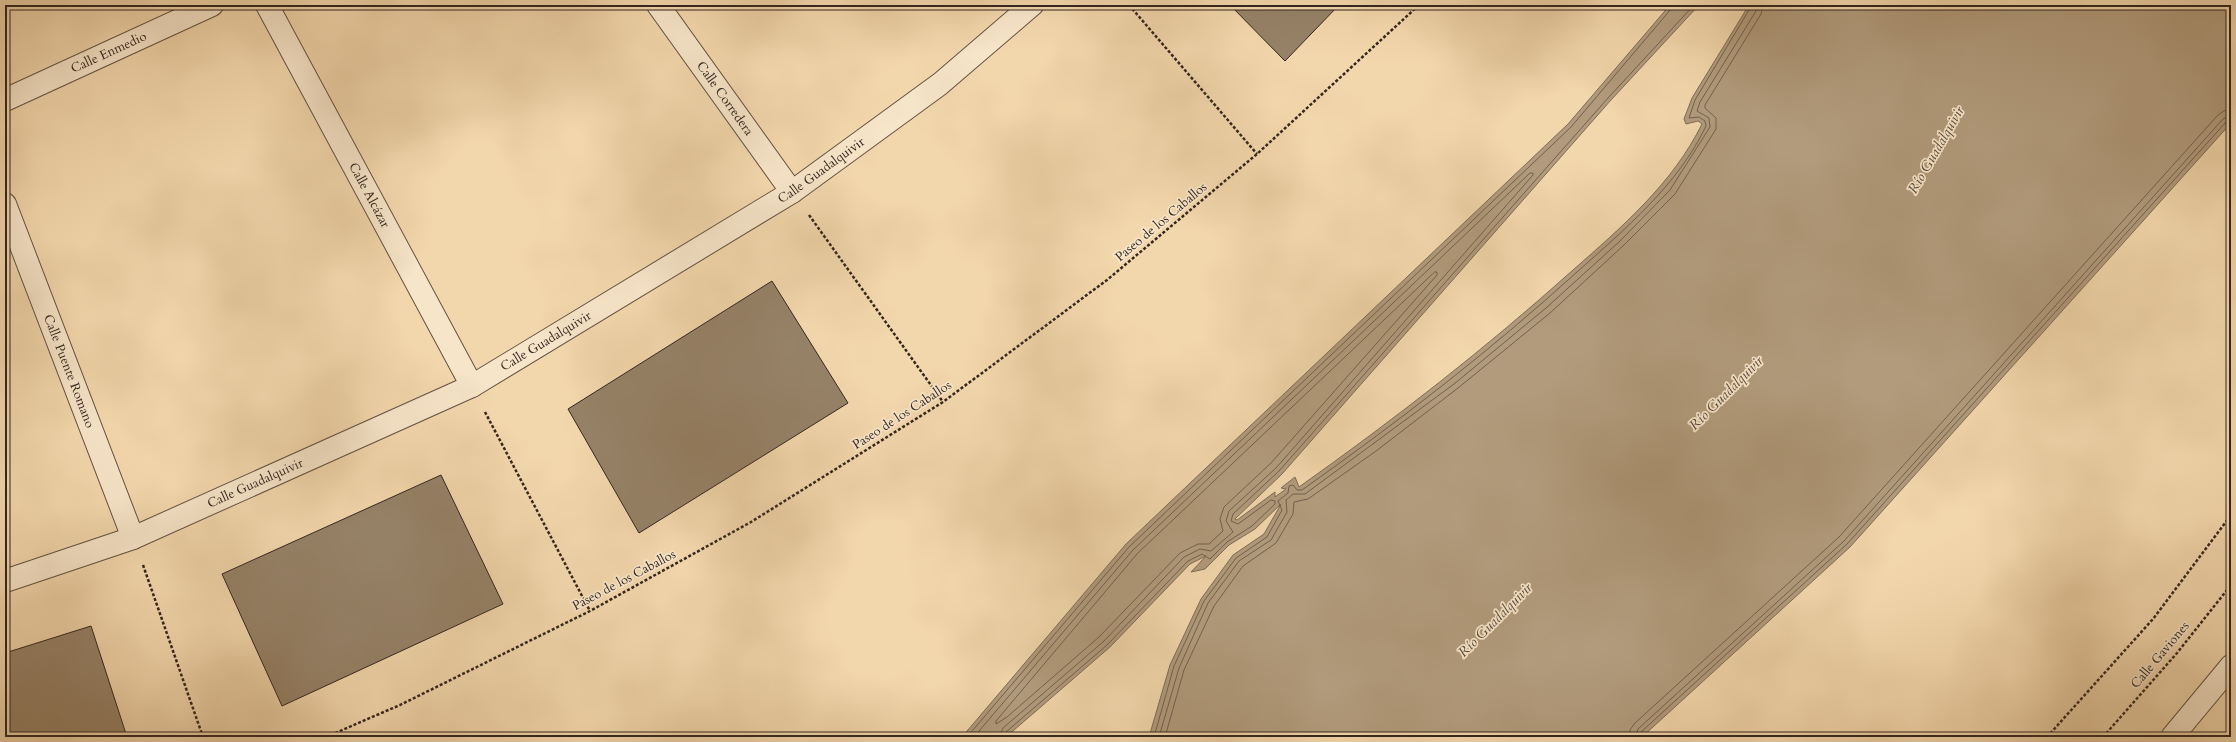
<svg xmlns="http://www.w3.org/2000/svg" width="2236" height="742" font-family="Cardo,serif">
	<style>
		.water { fill: #b19b7c; stroke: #7e6c57 }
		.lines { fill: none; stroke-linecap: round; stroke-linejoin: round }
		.shore { stroke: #72604e; stroke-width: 1 }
		.building { fill: #968268; stroke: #32261f }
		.street-casing { stroke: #625242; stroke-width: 24 }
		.path { stroke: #32261f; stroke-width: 2.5; stroke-dasharray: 3 2; stroke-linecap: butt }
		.street { stroke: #f7e5c9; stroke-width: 22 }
		.labels { text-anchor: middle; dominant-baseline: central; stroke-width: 3.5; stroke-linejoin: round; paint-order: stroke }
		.street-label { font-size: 13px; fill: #32261f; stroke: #f7e5c9 }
		.water-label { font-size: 14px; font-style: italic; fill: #58493b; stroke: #f7e5c9 }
	</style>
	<rect width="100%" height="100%" fill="#f3d7ac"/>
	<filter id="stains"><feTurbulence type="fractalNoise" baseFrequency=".005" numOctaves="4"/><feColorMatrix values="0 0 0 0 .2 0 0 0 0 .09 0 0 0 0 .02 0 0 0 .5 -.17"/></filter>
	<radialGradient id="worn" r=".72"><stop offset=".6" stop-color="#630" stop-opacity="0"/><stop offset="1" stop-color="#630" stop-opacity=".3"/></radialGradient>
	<!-- water -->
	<path class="water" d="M 1670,5 L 1699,5 L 1611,100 L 1282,474 L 1235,519 L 1237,520 L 1275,492 L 1275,497 L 1286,489 L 1281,488 L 1295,477 L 1299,487 C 1395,419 1486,348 1573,270 C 1622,227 1673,183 1702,124 L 1698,121 L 1686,124 L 1684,119 L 1692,98 L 1749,5 L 2231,5 L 2231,123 L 1850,547 L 1642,737 L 1149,737 L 1170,665 L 1201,599 L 1233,555 L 1264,534 L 1281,504 L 1255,529 L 1229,545 L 1205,569 L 1191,572 L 1206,556 L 1190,564 L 1110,647 L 1006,737 L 962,737 L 1126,544 L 1568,124 Z"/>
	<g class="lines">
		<!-- shore -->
		<path class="shore" d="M 1435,272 L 1437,272 L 1437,275 L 1271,463 L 1224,507 L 1220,519 L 1223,531 L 1209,544 L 1198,544 L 1180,553 L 1099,637 L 1007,717 L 996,724 L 996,721 L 1137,554 Z
			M 967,737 L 1129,547 L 1571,127 L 1671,9 L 1672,5
			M 974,737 L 1133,550 L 1530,173 L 1533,173 L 1533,175 L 1276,468 L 1229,511 L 1226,521 L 1233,532 L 1211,551 L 1200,549 L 1184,557 L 1104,641 L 1003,728 L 999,737
			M 1004,737 L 1006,732 L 1107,645 L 1188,561 L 1202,554 L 1210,559 L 1227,542 L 1252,526 L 1275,504 L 1275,501 L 1271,500 L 1238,524 L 1231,521 L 1233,514 L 1279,471 L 1608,98 L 1694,5
			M 1154,737 L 1174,666 L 1204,601 L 1236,558 L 1267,537 L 1282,510 L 1278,501 L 1288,493 L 1289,486 L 1293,485 L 1297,490 L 1302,490 C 1398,422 1490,351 1577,272 C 1625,229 1678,185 1706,126 L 1705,121 L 1699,117 L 1689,118 L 1695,100 L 1752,5
			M 1159,737 L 1179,668 L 1208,603 L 1239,561 L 1271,540 L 1287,512 L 1286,500 L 1293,494 L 1305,494 L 1454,384 L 1546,308 L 1620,241 L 1670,190 L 1710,127 L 1709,118 L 1697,111 L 1700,102 L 1756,11 L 1757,5
			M 1165,737 L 1184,670 L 1214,606 L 1243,566 L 1276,543 L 1293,514 L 1294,502 L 1308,499 L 1376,451 L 1458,388 L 1550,313 L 1624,245 L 1675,194 L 1716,129 L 1716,118 L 1705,108 L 1705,105 L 1761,14 L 1763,5
			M 1629,737 L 1630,730 L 1634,724 L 1839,537 L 2218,115 L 2224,111 L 2231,109
			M 1635,737 L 1638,729 L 1844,541 L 2223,119 L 2231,115
			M 1640,737 L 1641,732 L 1847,544 L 2226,122 L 2231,121"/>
	</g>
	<!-- building -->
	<path class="building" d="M 1230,5 L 1339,5 L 1285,61 Z
		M 772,281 L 848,403 L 639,533 L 568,409 Z
		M 441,475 L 503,604 L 282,706 L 222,574 Z
		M 91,626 L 127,737 L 5,737 L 5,653 Z"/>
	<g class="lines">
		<defs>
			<g id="street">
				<path id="s1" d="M 267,5 L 472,386"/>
				<path id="s2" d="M 658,5 L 792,192"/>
				<path id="s3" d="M 5,100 L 212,5"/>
				<path id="s4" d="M 5,204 L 133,538"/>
				<path id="s5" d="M 5,581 L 133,538 L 472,386 L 792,192 L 940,84 L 1032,5"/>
				<path d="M 2172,737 L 2231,666"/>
			</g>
		</defs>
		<!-- street casing -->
		<use href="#street" class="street-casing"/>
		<!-- path -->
		<path class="path" d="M 1129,5 L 1257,154
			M 809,215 L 943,402
			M 485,412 L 590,611
			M 143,565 L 203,737
			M 326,737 L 400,705 L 590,611 L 751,522 L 943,402 L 1107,280 L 1257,154 L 1419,5
			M 2047,737 L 2153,619 L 2231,515
			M 2103,737 L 2177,653 L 2231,585"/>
		<!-- street -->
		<use href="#street" class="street"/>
	</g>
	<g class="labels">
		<!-- street labels -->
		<g class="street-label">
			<text stroke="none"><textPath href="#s3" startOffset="114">Calle Enmedio</textPath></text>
			<text stroke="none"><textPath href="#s2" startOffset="115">Calle Corredera</textPath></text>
			<text stroke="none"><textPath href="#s5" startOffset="917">Calle Guadalquivir</textPath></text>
			<text stroke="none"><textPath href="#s1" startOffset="216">Calle Alcázar</textPath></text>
			<text transform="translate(1161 222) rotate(-40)">Paseo de los Caballos</text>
			<text stroke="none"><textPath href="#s5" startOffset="593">Calle Guadalquivir</textPath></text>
			<text stroke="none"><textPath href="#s4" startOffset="179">Calle Puente Romano</textPath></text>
			<text transform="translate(902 415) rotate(-33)">Paseo de los Caballos</text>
			<text stroke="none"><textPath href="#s5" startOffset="269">Calle Guadalquivir</textPath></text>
			<text transform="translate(624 580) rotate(-28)">Paseo de los Caballos</text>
			<text transform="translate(2160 655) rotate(-50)">Calle Gaviones</text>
		</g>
		<!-- water labels -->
		<g class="water-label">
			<text transform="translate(1936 150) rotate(-60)">Río Guadalquivir</text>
			<text transform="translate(1726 393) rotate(-45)">Río Guadalquivir</text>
			<text transform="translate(1495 620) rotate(-45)">Río Guadalquivir</text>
		</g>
	</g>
	<!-- margin -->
	<rect width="2236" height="742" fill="none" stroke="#f3d7ac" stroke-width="20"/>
	<rect x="6" y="6" width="2224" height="730" fill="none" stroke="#32261f" stroke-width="2"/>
	<rect x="10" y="10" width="2216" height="722" fill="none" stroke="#32261f"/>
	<rect width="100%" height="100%" filter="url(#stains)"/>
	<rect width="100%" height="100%" fill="url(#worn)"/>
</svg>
